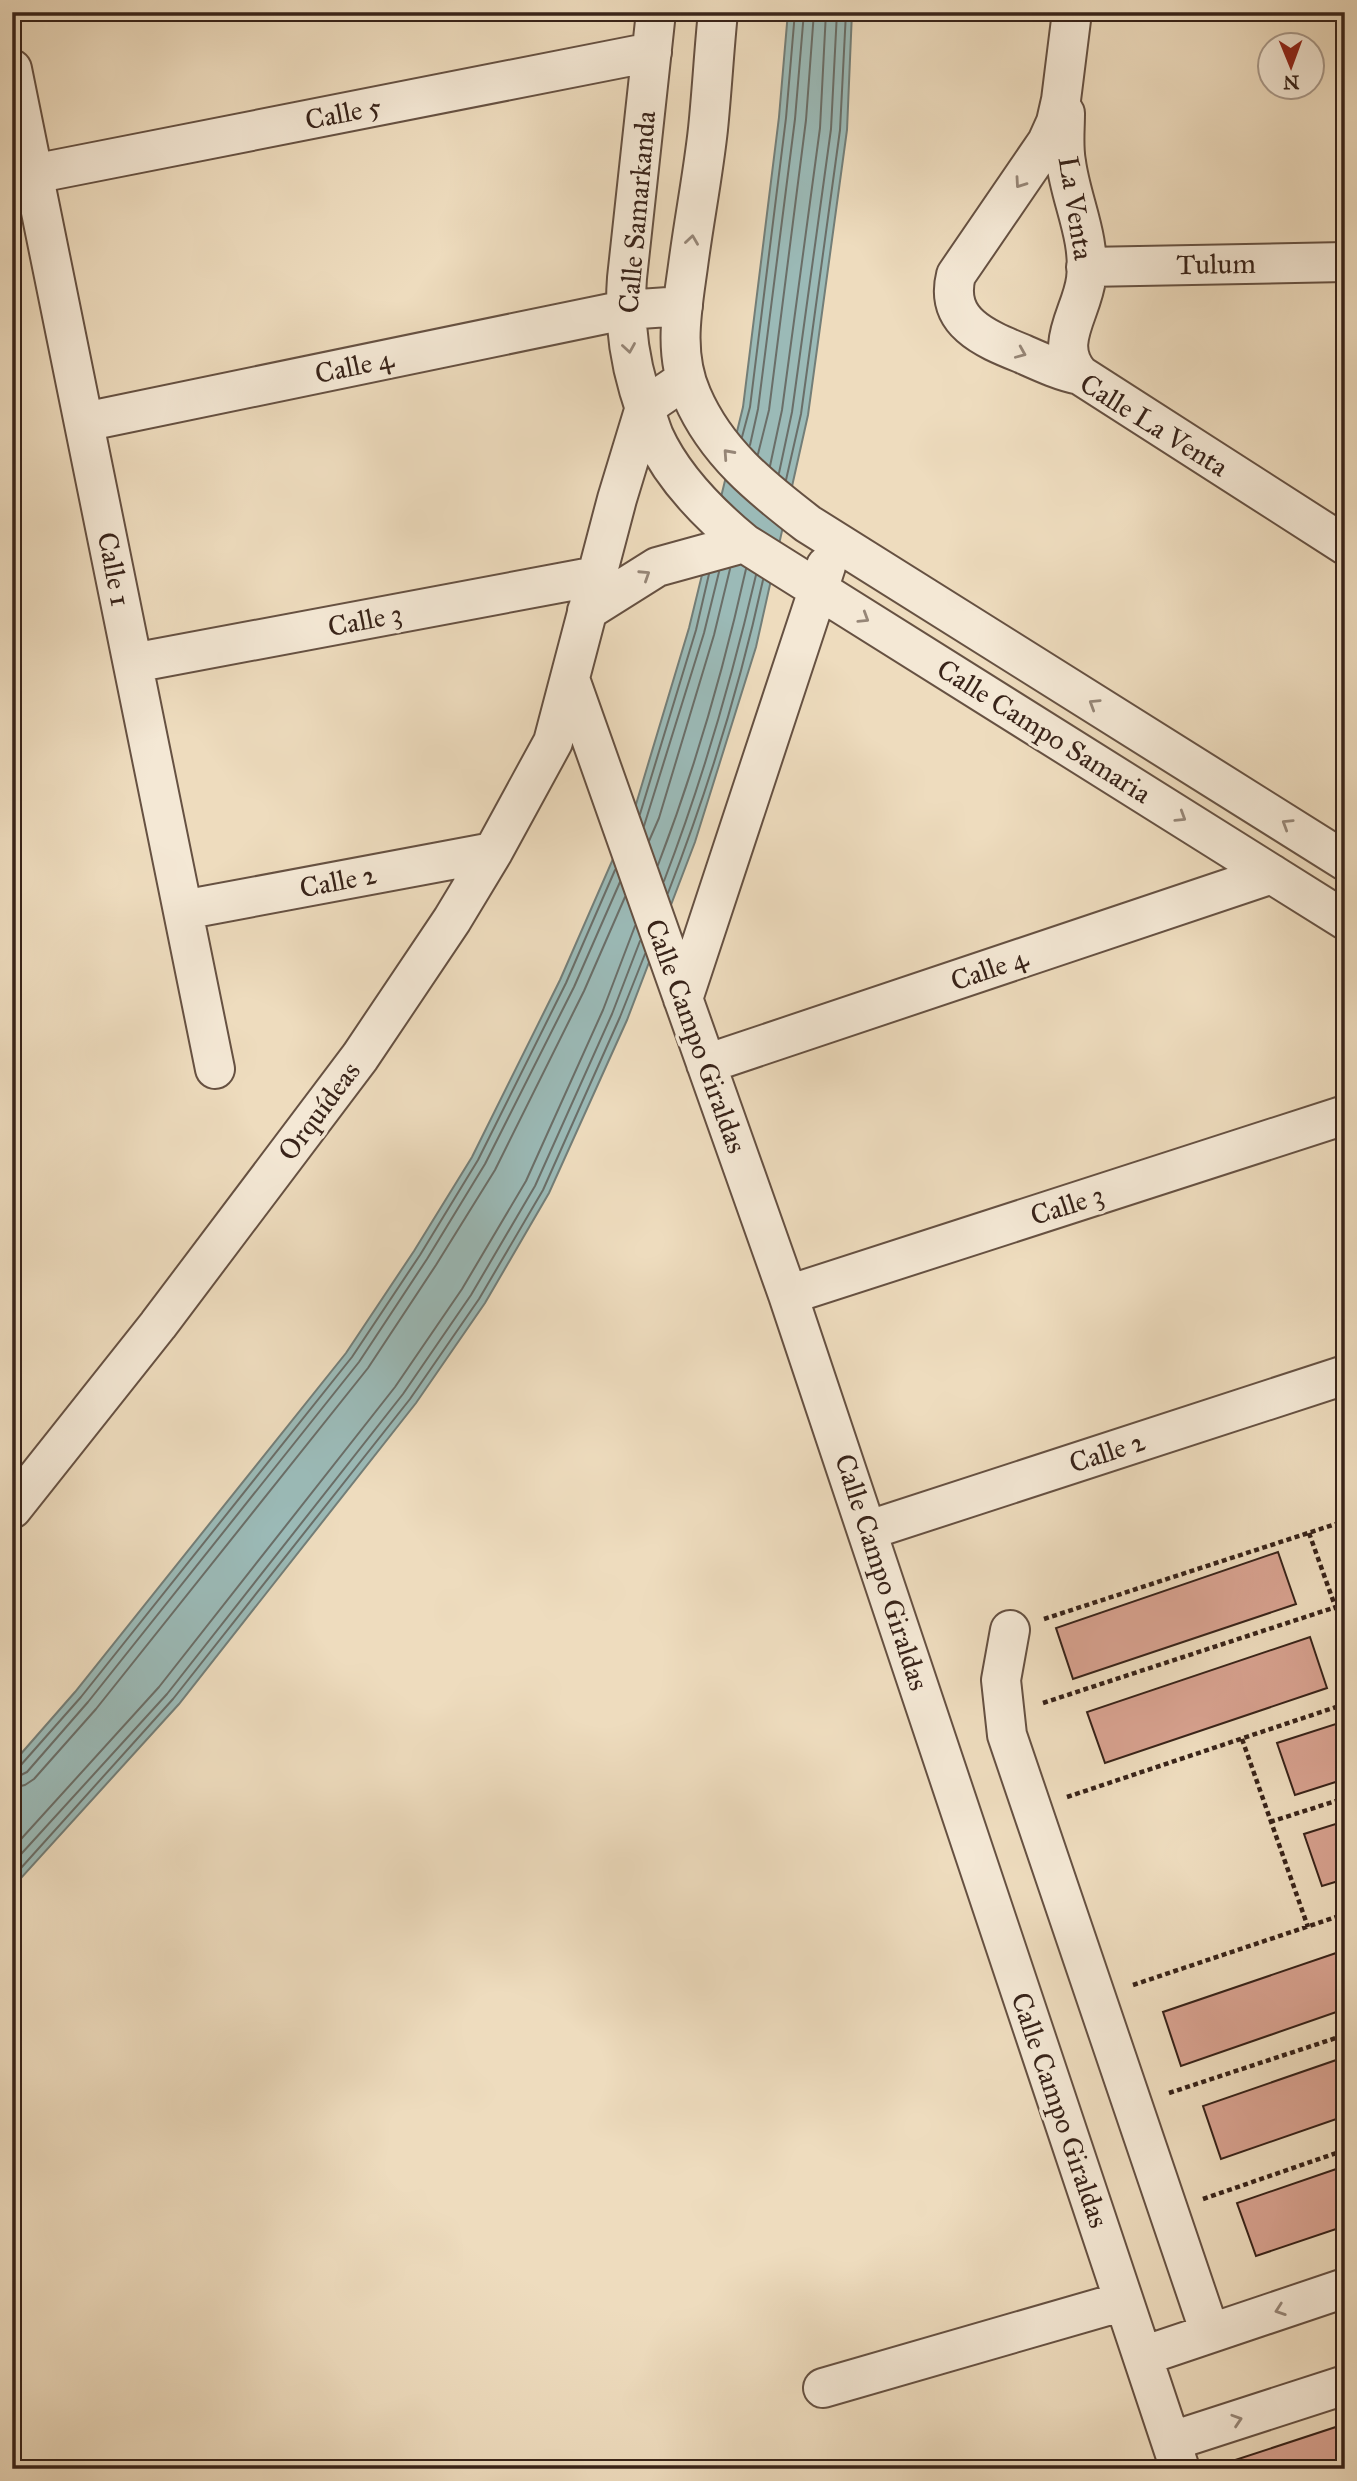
<svg xmlns="http://www.w3.org/2000/svg" width="1357" height="2481" font-family="'IM FELL Great Primer',serif">
	<style>
		.water { fill: #9bbab7; stroke: #737e78; stroke-width: 2 }
		.lines { fill: none; stroke-linecap: round; stroke-linejoin: round }
		.shore { stroke: #6a6e68; stroke-width: 2 }
		.building { fill: #d8a290; stroke: #382319; stroke-width: 2 }
		.minor-casing { stroke: #665142; stroke-width: 42 }
		.path { stroke: #382319; stroke-width: 4.5; stroke-dasharray: 5 3.5; stroke-linecap: butt }
		.minor { stroke: #f4e8d5; stroke-width: 38 }
		.oneway { stroke: #968677 }
		.labels { text-anchor: middle; dominant-baseline: central; stroke-width: 7; stroke-linejoin: round; paint-order: stroke }
		.street-label { font-size: 28px; fill: #382319; stroke: #f4e8d5 }
	</style>
	<rect width="100%" height="100%" fill="#eedcbe"/>
	<filter id="stains"><feTurbulence type="fractalNoise" baseFrequency=".00286" numOctaves="4"/><feColorMatrix values="0 0 0 0 .2 0 0 0 0 .09 0 0 0 0 .02 0 0 0 .5 -.17"/></filter>
	<radialGradient id="worn" r=".72"><stop offset=".6" stop-color="#630" stop-opacity="0"/><stop offset="1" stop-color="#630" stop-opacity=".3"/></radialGradient>
	<!-- water -->
	<path class="water" d="M 788,12 L 852,12 L 847,130 L 808,415 L 756,647 L 695,842 L 627,1020 L 549,1193 L 485,1303 L 416,1403 L 179,1704 L 12,1888 L 12,1764 L 75,1692 L 346,1353 L 414,1251 L 472,1157 L 560,980 L 634,811 L 689,628 L 743,407 L 779,117 Z"/>
	<g class="lines">
		<!-- shore -->
		<path class="shore" d="M 742,437 L 750,407 L 786,118 L 795,12
			M 750,445 L 758,409 L 795,119 L 804,12
			M 758,454 L 769,410 L 806,120 L 814,12
			M 770,466 L 782,410 L 820,128 L 826,12
			M 779,473 L 792,412 L 831,129 L 837,12
			M 786,480 L 801,414 L 840,130 L 846,12
			M 640,814 L 696,630 L 709,574
			M 644,826 L 704,633 L 719,572
			M 649,841 L 659,818 L 714,635 L 730,569
			M 658,865 C 694,771 724,668 746,569
			M 664,881 C 702,782 732,678 756,575
			M 668,893 C 707,792 740,686 763,580
			M 12,1768 L 20,1766 L 81,1697 L 352,1357 L 420,1255 L 478,1160 L 566,983 L 615,870
			M 12,1777 L 19,1776 L 27,1772 L 88,1702 L 359,1362 L 427,1259 L 485,1164 L 574,987 L 620,882
			M 12,1788 L 25,1785 L 34,1779 L 96,1709 L 368,1368 L 436,1265 L 495,1170 L 584,991 L 625,897
			M 12,1849 L 159,1687 L 395,1387 L 462,1289 L 526,1181 L 603,1010 L 635,926
			M 12,1864 L 167,1694 L 403,1394 L 471,1295 L 535,1186 L 612,1014 L 640,941
			M 12,1878 L 173,1699 L 410,1399 L 479,1299 L 543,1190 L 620,1017 L 645,954"/>
	</g>
	<!-- building -->
	<path class="building" d="M 1278,1552 L 1296,1604 L 1073,1679 L 1056,1628 Z
		M 1310,1637 L 1327,1688 L 1105,1763 L 1087,1712 Z
		M 1345,1721 L 1345,1779 L 1295,1795 L 1277,1743 Z
		M 1345,1821 L 1345,1879 L 1322,1886 L 1304,1834 Z
		M 1345,1950 L 1345,2009 L 1181,2066 L 1163,2012 Z
		M 1345,2057 L 1345,2116 L 1221,2159 L 1203,2106 Z
		M 1345,2166 L 1345,2226 L 1256,2256 L 1237,2203 Z
		M 1345,2424 L 1345,2469 L 1221,2469 L 1220,2465 Z"/>
	<g class="lines">
		<defs>
			<path id="minor" d="M 656,12 L 627,278 C 624,317 628,353 639,390 C 644,405 648,421 654,436 C 673,478 709,514 744,543 L 1345,920
				M 718,12 C 714,51 712,90 708,129 C 703,175 694,220 688,266 C 682,310 673,353 692,396 C 716,452 761,488 808,524 L 1345,861
				M 1072,12 L 1061,100 L 1056,122 L 1047,142 L 956,275 C 944,323 986,339 1023,354 C 1041,362 1060,371 1080,375 L 1345,545
				M 12,69 L 215,1069
				M 1065,113 C 1065,130 1063,146 1066,162 C 1071,201 1091,238 1086,279 C 1082,313 1052,345 1080,375
				M 33,174 L 652,52
				M 1086,267 L 1345,262
				M 84,422 L 625,310 L 683,306
				M 587,611 L 657,567 L 744,543
				M 133,663 L 597,576
				M 570,679 L 788,1295 L 1180,2469
				M 183,910 L 493,852
				M 683,999 L 826,566
				M 706,1064 L 1272,874
				M 788,1295 L 1345,1115
				M 12,1509 L 158,1325 L 360,1057 L 452,920 L 493,852 L 553,742 L 617,499 L 645,407 L 686,379
				M 869,1530 L 1345,1375
				M 1010,1630 L 1001,1680 L 1007,1735 L 1210,2333
				M 1143,2356 L 1345,2288
				M 823,2388 L 1124,2301
				M 1172,2441 L 1345,2385"/>
		</defs>
		<!-- minor casing -->
		<use href="#minor" class="minor-casing"/>
		<!-- path -->
		<path class="path" d="M 1309,1533 L 1345,1634
			M 1044,1619 L 1345,1521
			M 1043,1703 L 1345,1604
			M 1242,1739 L 1308,1927
			M 1067,1797 L 1345,1704
			M 1270,1822 L 1345,1798
			M 1133,1985 L 1345,1914
			M 1169,2093 L 1345,2035
			M 1203,2199 L 1345,2150"/>
		<!-- minor -->
		<use href="#minor" class="minor"/>
	</g>
	<!-- one-way arrows -->
	<defs><path id="oneway-chevron" d="M-2-3.5L2.5 0L-2 3.5" fill="none" stroke-width="1.6" stroke-linecap="round" stroke-linejoin="round" transform="scale(1.75)"/></defs>
	<g class="oneway">
		<use href="#oneway-chevron" transform="translate(1020 183) rotate(125)"/>
		<use href="#oneway-chevron" transform="translate(692 240) rotate(-82)"/>
		<use href="#oneway-chevron" transform="translate(629 348) rotate(81)"/>
		<use href="#oneway-chevron" transform="translate(1021 353) rotate(23)"/>
		<use href="#oneway-chevron" transform="translate(728 454) rotate(-132)"/>
		<use href="#oneway-chevron" transform="translate(645 575) rotate(-33)"/>
		<use href="#oneway-chevron" transform="translate(864 618) rotate(32)"/>
		<use href="#oneway-chevron" transform="translate(1094 704) rotate(-148)"/>
		<use href="#oneway-chevron" transform="translate(1181 817) rotate(32)"/>
		<use href="#oneway-chevron" transform="translate(1287 824) rotate(-148)"/>
		<use href="#oneway-chevron" transform="translate(1280 2310) rotate(161)"/>
		<use href="#oneway-chevron" transform="translate(1237 2420) rotate(-18)"/>
	</g>
	<g class="labels">
		<!-- street labels -->
		<g class="street-label">
			<text transform="translate(343 113) rotate(-11)">Calle 5</text>
			<text transform="translate(1076 208) rotate(81)">La Venta</text>
			<text transform="translate(637 212) rotate(-85)">Calle Samarkanda</text>
			<text transform="translate(1216 264) rotate(-1)">Tulum</text>
			<text transform="translate(354 366) rotate(-12)">Calle 4</text>
			<text transform="translate(1154 425) rotate(32)">Calle La Venta</text>
			<text transform="translate(114 569) rotate(79)">Calle 1</text>
			<text transform="translate(365 620) rotate(-11)">Calle 3</text>
			<text transform="translate(1044 731) rotate(32)">Calle Campo Samaria</text>
			<text transform="translate(338 881) rotate(-11)">Calle 2</text>
			<text transform="translate(989 969) rotate(-19)">Calle 4</text>
			<text transform="translate(696 1036) rotate(70)">Calle Campo Giraldas</text>
			<text transform="translate(319 1111) rotate(-53)">Orquídeas</text>
			<text transform="translate(1067 1205) rotate(-18)">Calle 3</text>
			<text transform="translate(1107 1452) rotate(-18)">Calle 2</text>
			<text transform="translate(882 1572) rotate(72)">Calle Campo Giraldas</text>
			<text transform="translate(1060 2110) rotate(71)">Calle Campo Giraldas</text>
		</g>
	</g>
	<!-- margin -->
	<rect width="1357" height="2481" fill="none" stroke="#eedcbe" stroke-width="42"/>
	<rect x="14" y="14" width="1329" height="2453" fill="none" stroke="#382319" stroke-width="3.5"/>
	<rect x="21" y="21" width="1315" height="2439" fill="none" stroke="#382319" stroke-width="2"/>
	<!-- north arrow -->
	<g transform="translate(1291 66) rotate(179)"><circle r="33" fill="#f4e8d5" stroke="#a9998a" stroke-width="2"/>
	<path d="M0-5L12 26L0 18L-12 26Z" fill="#8f2418"/>
	<text y="-10" font-size="19" font-weight="bold" text-anchor="middle" fill="#382319">N</text>
	</g>
	<rect width="100%" height="100%" filter="url(#stains)"/>
	<rect width="100%" height="100%" fill="url(#worn)"/>
</svg>
